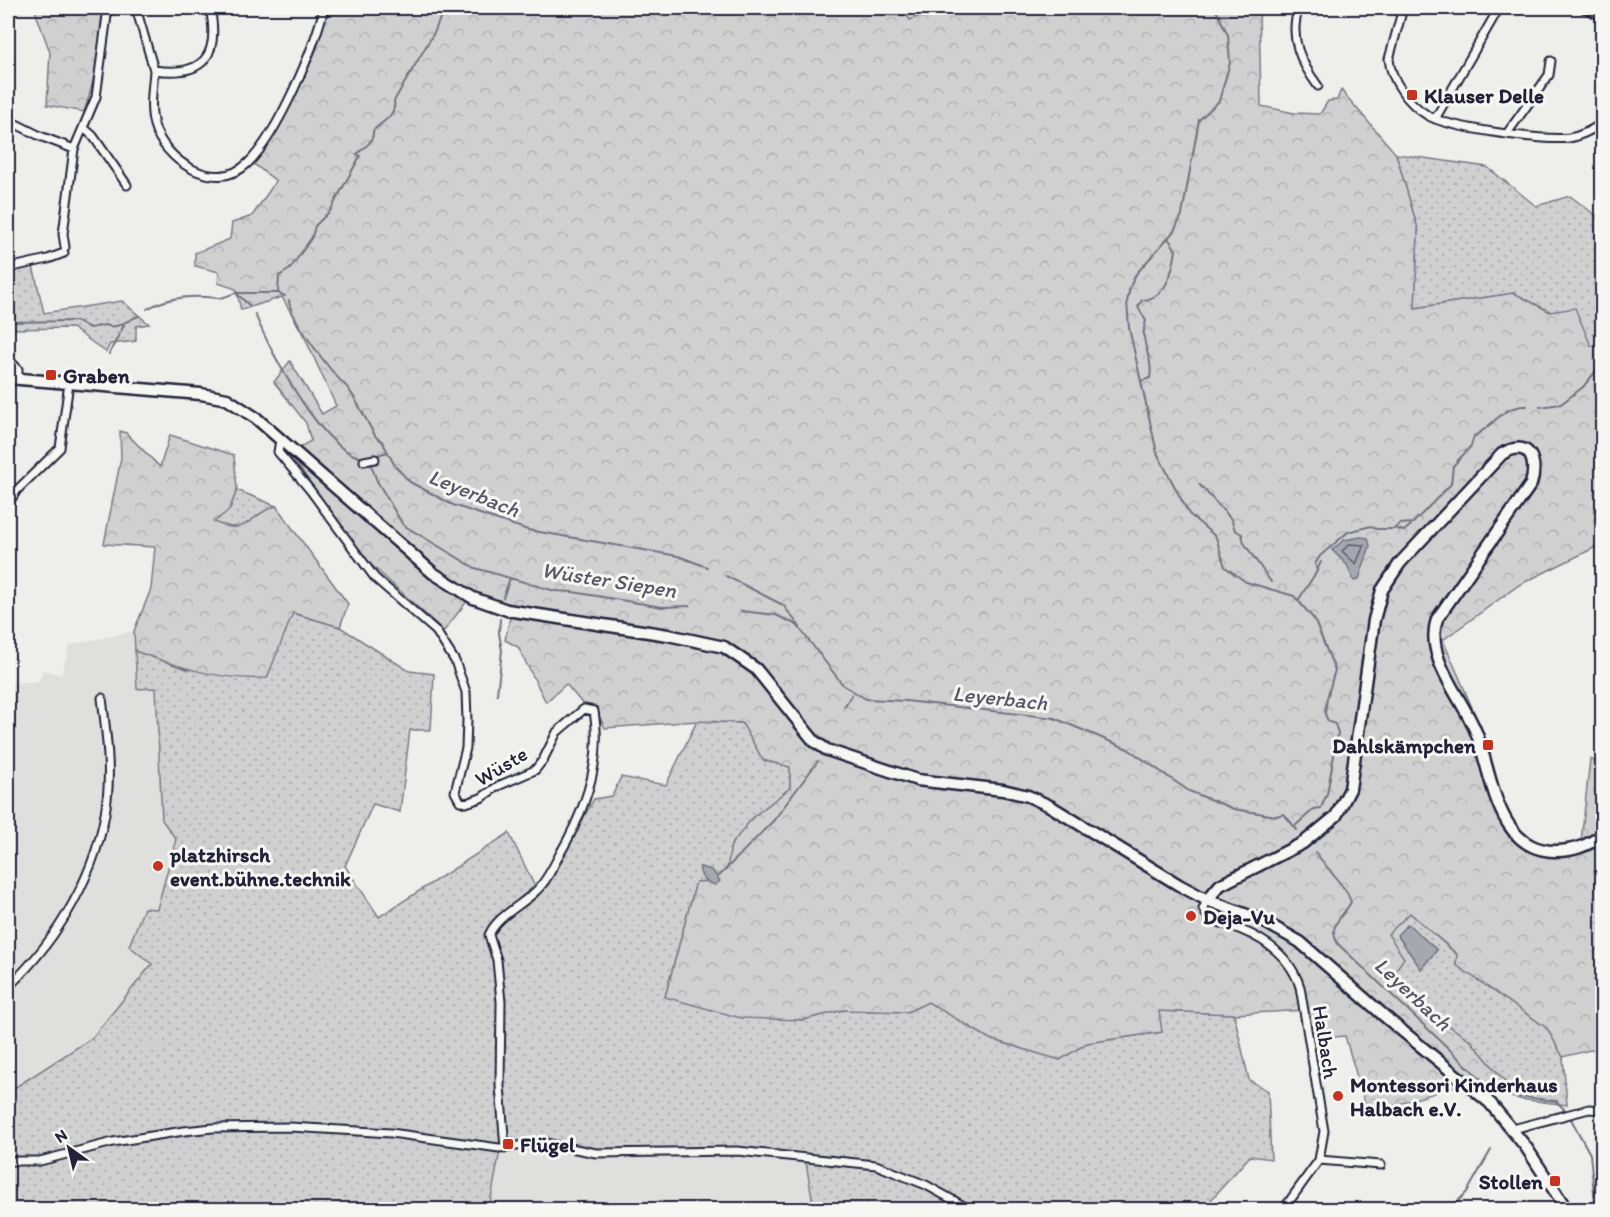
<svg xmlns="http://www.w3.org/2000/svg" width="1610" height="1217" font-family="Itim,sans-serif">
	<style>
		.built { fill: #dfdfde }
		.grass { fill: url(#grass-dots); stroke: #797986; stroke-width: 1.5 }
		.forest { fill: url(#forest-crowns); stroke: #797986; stroke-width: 1.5 }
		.wetland { fill: url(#wetland-marsh); stroke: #797986; stroke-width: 1.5 }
		.water { fill: #a7a7af; stroke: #727281; stroke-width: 1.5 }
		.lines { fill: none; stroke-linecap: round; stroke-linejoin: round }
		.shore { stroke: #575769; stroke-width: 1.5 }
		.stream { stroke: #727281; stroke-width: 2 }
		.street-casing { stroke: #22223b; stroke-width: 11 }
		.secondary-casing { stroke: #22223b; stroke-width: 15 }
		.street { stroke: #f6f6f2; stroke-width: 7 }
		.secondary { stroke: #f6f6f2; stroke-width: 10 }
		.poi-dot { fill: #c8321e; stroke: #f6f6f2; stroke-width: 2 }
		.labels { text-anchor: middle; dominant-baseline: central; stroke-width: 6; stroke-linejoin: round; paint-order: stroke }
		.poi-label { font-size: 21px; font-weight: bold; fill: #22223b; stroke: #f6f6f2; text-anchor: start }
		.street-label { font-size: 21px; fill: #22223b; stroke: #f6f6f2 }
		.water-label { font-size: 22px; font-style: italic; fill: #575769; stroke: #f6f6f2 }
	</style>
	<defs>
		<pattern id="grass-dots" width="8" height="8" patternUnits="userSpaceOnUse" patternTransform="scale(1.5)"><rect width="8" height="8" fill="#d0d0d1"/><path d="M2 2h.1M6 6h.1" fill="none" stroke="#b2b2b4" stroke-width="1.8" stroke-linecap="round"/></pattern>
		<pattern id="forest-crowns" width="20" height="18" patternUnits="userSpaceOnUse" patternTransform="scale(1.5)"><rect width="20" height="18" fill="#d0d0d1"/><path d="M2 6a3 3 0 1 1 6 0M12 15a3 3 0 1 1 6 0" fill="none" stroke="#b2b2b4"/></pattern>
		<pattern id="wetland-marsh" width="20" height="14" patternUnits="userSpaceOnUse" patternTransform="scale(1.5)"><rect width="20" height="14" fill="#d0d0d1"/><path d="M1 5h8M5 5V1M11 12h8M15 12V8" fill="none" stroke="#b2b2b4"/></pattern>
	</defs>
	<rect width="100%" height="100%" fill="#eeeeeb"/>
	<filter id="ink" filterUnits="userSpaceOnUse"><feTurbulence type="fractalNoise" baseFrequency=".0167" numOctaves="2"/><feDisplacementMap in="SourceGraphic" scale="12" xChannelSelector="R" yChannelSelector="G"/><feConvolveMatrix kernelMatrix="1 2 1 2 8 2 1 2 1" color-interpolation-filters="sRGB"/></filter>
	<g filter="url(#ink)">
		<!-- built -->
		<path class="built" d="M 134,631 L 137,688 L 156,687 L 162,820 L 176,839 L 157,910 L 152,964 L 92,1038 L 8,1092 L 8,683 L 38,682 L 43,670 L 61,675 L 70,645 Z
			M 500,1145 L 611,1150 L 710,1147 L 806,1157 L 814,1209 L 489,1210 Z"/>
		<!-- grass -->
		<path class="grass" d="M 1396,154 L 1487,167 L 1536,206 L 1570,196 L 1602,220 L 1602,345 L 1591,346 L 1551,312 L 1514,293 L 1415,308 L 1418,229 Z
			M 33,266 L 44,313 L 122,301 L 149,324 L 136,326 L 136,341 L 110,344 L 106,352 L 72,328 L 8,329 L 8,271 Z
			M 237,490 L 276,506 C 245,517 250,537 213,522 L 229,510 Z
			M 293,613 L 340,627 L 409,671 L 434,674 L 431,730 L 410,730 L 400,812 L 373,804 L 345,866 L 379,917 L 509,833 L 538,893 L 547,883 L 594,799 L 612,796 L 621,777 L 666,785 L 697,721 L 742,723 L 763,760 L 790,767 L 790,788 L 753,817 L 731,845 L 728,869 L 713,881 L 696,882 L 665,997 L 803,1020 L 843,1010 L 907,1012 L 928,1002 L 990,1039 L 1060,1060 L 1087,1043 L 1162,1032 L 1158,1011 L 1234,1014 L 1249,1080 L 1268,1091 L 1271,1159 L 1250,1156 L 1203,1209 L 814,1209 L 805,1157 L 710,1147 L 611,1150 L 501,1145 L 489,1209 L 8,1210 L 8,1092 L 92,1038 L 152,964 L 129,946 L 144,908 L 157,909 L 176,839 L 162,820 L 156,688 L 137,689 L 135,651 L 189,670 Z
			M 1410,913 L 1457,955 L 1456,965 L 1547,1028 L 1563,1057 L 1567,1105 L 1520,1099 L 1470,1040 L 1413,1002 L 1395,970 L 1387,934 Z"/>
		<!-- forest -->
		<path class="forest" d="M 34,8 L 102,8 C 101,44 96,78 84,112 L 47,105 L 50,52 Z
			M 328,8 L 1259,8 L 1261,106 L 1294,113 L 1320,114 L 1328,101 L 1337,100 L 1341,90 L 1396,154 L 1418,229 L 1415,308 L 1514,293 L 1550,312 L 1575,308 L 1591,346 L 1602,345 L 1602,544 L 1519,585 L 1443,640 C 1457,673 1472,705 1484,738 C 1502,788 1504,865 1581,842 L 1590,759 L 1602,764 L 1602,1047 L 1563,1057 L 1547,1028 L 1456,965 L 1457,954 L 1410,913 L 1388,934 L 1404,958 L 1396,970 L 1413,1002 L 1470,1040 L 1520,1099 L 1459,1085 L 1368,1114 L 1345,1036 L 1312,1039 L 1306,1010 L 1234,1014 L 1159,1011 L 1162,1032 L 1087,1043 L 1060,1060 L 990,1039 L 928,1002 L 907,1012 L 843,1010 L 803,1020 L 741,1018 L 665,997 L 696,882 L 713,881 L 727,869 L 731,845 L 753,817 L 790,788 L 790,767 L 763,760 L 742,723 L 697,721 L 605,728 L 596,710 L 586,708 L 566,684 L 546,702 L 518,647 L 505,640 L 510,618 L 467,601 L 444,631 L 367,561 L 289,453 L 311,441 L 306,423 L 274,382 L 290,361 L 322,414 L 336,406 L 305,338 L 282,297 L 241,310 L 236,289 L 218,283 L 219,272 L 195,266 L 195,253 L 230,239 L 232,223 L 252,216 L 276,181 L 254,164 L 294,100 L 317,48 Z
			M 120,431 L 126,433 L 160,467 L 170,435 L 234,455 L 237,490 L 229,510 L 214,522 C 249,537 246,516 276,506 L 348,604 L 340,627 L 293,613 L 267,678 C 220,681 179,667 135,651 L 134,631 L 151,589 L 155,547 L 104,544 L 121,458 Z"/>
		<!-- wetland -->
		<path class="wetland" d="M 901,8 L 940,8 L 910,20 Z"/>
		<!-- water -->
		<path class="water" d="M 1361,537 L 1368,538 L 1370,546 L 1359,579 L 1354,581 L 1347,565 L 1332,550 L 1344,540 Z
			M 700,867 L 712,870 L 720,881 L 715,885 C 705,882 699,877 700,867 Z
			M 1408,924 L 1437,950 L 1421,969 L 1397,935 Z"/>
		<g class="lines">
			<!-- shore -->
			<path class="shore" d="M 1350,544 L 1364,545 L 1356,564 L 1342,551 Z"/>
			<!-- stream -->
			<path class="stream" d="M 860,8 C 878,14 906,20 922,8
				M 1215,8 L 1228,35 L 1230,63 L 1219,101 L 1199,120 L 1182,215 L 1174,231 L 1136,274 L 1130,287 L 1127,302 L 1129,328 L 1157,453 L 1189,514 L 1216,537 L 1225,567 L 1246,582 L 1294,596 L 1314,619 L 1335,670 L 1327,698 L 1325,714 L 1328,721 L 1335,724 L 1338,733 L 1327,794 L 1321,808 L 1314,809 L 1295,826
				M 236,293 L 278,293 L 285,296
				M 278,293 L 279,276 L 290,269 L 312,237 L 315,226 L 330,211 L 360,156 L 357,154 C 364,147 374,143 373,131 C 381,122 397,116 394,101 L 435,31 L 444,8
				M 289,300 C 289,318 332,373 345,385 C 354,393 368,425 376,437 L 382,441 L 395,466 L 410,482 L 453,505 L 528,530 L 678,556 L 707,567
				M 147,309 C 169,296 193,295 217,298 C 224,299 229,294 236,293 L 250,306
				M 255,314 C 269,349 323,454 364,458
				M 8,322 L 75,321 L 90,328 L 105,325 C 117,330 127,320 139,316
				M 109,354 L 124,325
				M 1141,381 L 1150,378 C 1154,357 1138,341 1146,321 L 1138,307 L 1142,300 C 1167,299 1173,270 1176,250 L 1168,238
				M 1540,407 L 1561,404 L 1583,387 L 1600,366 L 1598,343 L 1602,337
				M 375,456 L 387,452
				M 370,462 L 377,481 L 403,525 L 475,568 L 555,591 L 573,592 L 662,607 L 689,606
				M 1199,484 L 1231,519 L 1235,530 L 1242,534 L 1244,543 L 1271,582
				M 1397,529 L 1404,531 L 1411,525
				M 1317,570 L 1321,562
				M 726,576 L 783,605 L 800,627
				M 503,598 L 510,578
				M 1299,599 L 1317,571 L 1315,564 L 1320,556 L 1348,532 L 1371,526 L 1376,529 L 1394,529 L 1400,524 L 1413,523 L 1451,484 L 1453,466 L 1471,446 L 1474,436 C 1493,427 1502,405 1527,406
				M 741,611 L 776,615 L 797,625 L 843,685 L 866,699 L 906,701 L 1054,718 L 1128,749 L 1189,791 L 1234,809 L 1276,816 L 1284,814 L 1297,830
				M 497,694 L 502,651 L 499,633 L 500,619
				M 844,707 L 852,694
				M 1315,852 L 1347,892 L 1351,902 C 1342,919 1327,924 1338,944 L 1483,1081 L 1509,1095 L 1556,1101 L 1565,1110
				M 719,876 L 774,820 L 818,761
				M 1571,1119 L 1590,1154 L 1595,1203 L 1602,1210
				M 1449,1210 L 1467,1192 L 1491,1150"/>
			<defs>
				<path id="street" d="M 136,8 L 154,70 C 204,77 220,56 210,8
					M 1299,8 C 1288,37 1301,63 1318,86
					M 1403,8 L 1389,59 C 1391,81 1409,104 1427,115 C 1447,128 1544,141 1569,138 C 1582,136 1592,130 1602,123
					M 1583,8 L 1602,16
					M 154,70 C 153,87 149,107 154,125 C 164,160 215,195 248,163 C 278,134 314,49 324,8
					M 1435,119 L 1499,8
					M 8,120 L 40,136 L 74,149
					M 85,129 L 93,136 L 127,185
					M 1508,132 L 1549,75 L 1551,61
					M 65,247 L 63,234 L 74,149 L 96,97 L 108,8
					M 8,268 L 48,259 L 64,253
					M 8,359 L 18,369 L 18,379
					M 280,440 L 278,452 L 310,490 L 375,578 L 436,631 L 455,661 L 466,692 L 467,720 L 466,748 L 455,792 L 460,801 L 466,803 L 481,798 L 498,786 L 535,770 L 543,760 L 557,732 L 584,709 L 594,711 C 603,761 585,810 561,852 C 554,865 547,881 536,891 C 522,905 497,916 489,935 L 497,960 L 501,1002 L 500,1086 L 505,1148
					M 364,461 L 375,459
					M 8,504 L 17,490 L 60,448 L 69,383
					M 1207,900 L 1203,909 C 1208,922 1227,924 1239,929 C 1267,940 1291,958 1300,987 L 1324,1131 L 1319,1160 L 1283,1210
					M 8,987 C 59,939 99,870 107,800 C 111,766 106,732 102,698
					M 1513,1129 L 1589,1109 L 1602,1110
					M 1319,1160 L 1381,1165
					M 8,1161 L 40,1161 L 113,1142 L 184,1131 L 213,1128 L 290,1127 L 391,1133 L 499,1148 L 545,1143 L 596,1153 L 737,1151 L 876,1165 L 926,1185 L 971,1210"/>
				<path id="secondary" d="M 8,378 L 201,394 L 227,399 L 256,418 L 433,573 L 473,598 L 507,610 L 668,635 L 724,647 L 756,669 L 814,741 L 827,750 L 917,780 L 1003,790 L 1028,796 L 1050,806 L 1179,885 L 1207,900 L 1263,921 L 1300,942 L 1389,1020 L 1490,1103 L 1526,1147 L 1567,1210
					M 1207,900 L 1220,885 L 1303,843 L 1336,816 L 1350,789 L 1374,620 L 1382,590 L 1400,563 L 1502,454 C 1529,438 1538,460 1531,484 L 1437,619 C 1424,658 1462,697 1476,732 C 1492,772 1496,852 1556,851 C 1572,851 1589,845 1602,835"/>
			</defs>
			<!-- street casing -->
			<use href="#street" class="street-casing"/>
			<!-- secondary casing -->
			<use href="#secondary" class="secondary-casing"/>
			<!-- street -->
			<use href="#street" class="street"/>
			<!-- secondary -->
			<use href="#secondary" class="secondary"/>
		</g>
	</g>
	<!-- markers -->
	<g class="poi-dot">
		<rect x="1406" y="89" width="12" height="12" rx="3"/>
		<rect x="45" y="369" width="12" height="12" rx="3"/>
		<rect x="1482" y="739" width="12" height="12" rx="3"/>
		<circle cx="158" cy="866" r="6"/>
		<circle cx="1191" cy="916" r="6"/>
		<circle cx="1338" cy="1096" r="6"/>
		<rect x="502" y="1138" width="12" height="12" rx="3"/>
		<rect x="1549" y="1175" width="12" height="12" rx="3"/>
	</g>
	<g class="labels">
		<!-- poi labels -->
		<g class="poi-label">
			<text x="1424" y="95">Klauser Delle</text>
			<text x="63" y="375">Graben</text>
			<text x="1476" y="745" text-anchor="end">Dahlskämpchen</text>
			<text x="170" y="854">platzhirsch<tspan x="170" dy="24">event.bühne.technik</tspan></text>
			<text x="1203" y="916">Deja-Vu</text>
			<text x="1350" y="1084">Montessori Kinderhaus<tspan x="1350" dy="24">Halbach e.V.</tspan></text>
			<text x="520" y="1144">Flügel</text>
			<text x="1543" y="1181" text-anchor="end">Stollen</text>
		</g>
		<!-- street labels -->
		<g class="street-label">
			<text transform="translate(501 766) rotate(-31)">Wüste</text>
			<text transform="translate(1326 1042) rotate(81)">Halbach</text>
		</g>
		<!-- water labels -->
		<g class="water-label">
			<text transform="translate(474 493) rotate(22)">Leyerbach</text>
			<text transform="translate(609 580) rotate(9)">Wüster Siepen</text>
			<text transform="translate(1000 698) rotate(6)">Leyerbach</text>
			<text transform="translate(1413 994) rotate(43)">Leyerbach</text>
		</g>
	</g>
	<!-- margin -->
	<rect width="1610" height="1217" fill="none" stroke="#f6f6f2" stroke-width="30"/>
	<rect x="15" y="15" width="1580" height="1187" fill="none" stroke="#22223b" stroke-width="2" filter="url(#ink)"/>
	<!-- north arrow -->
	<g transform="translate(69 1148) rotate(326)" stroke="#f6f6f2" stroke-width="4.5" paint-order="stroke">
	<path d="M0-4.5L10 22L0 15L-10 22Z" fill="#22223b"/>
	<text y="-9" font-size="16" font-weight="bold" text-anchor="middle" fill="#22223b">N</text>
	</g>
</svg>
